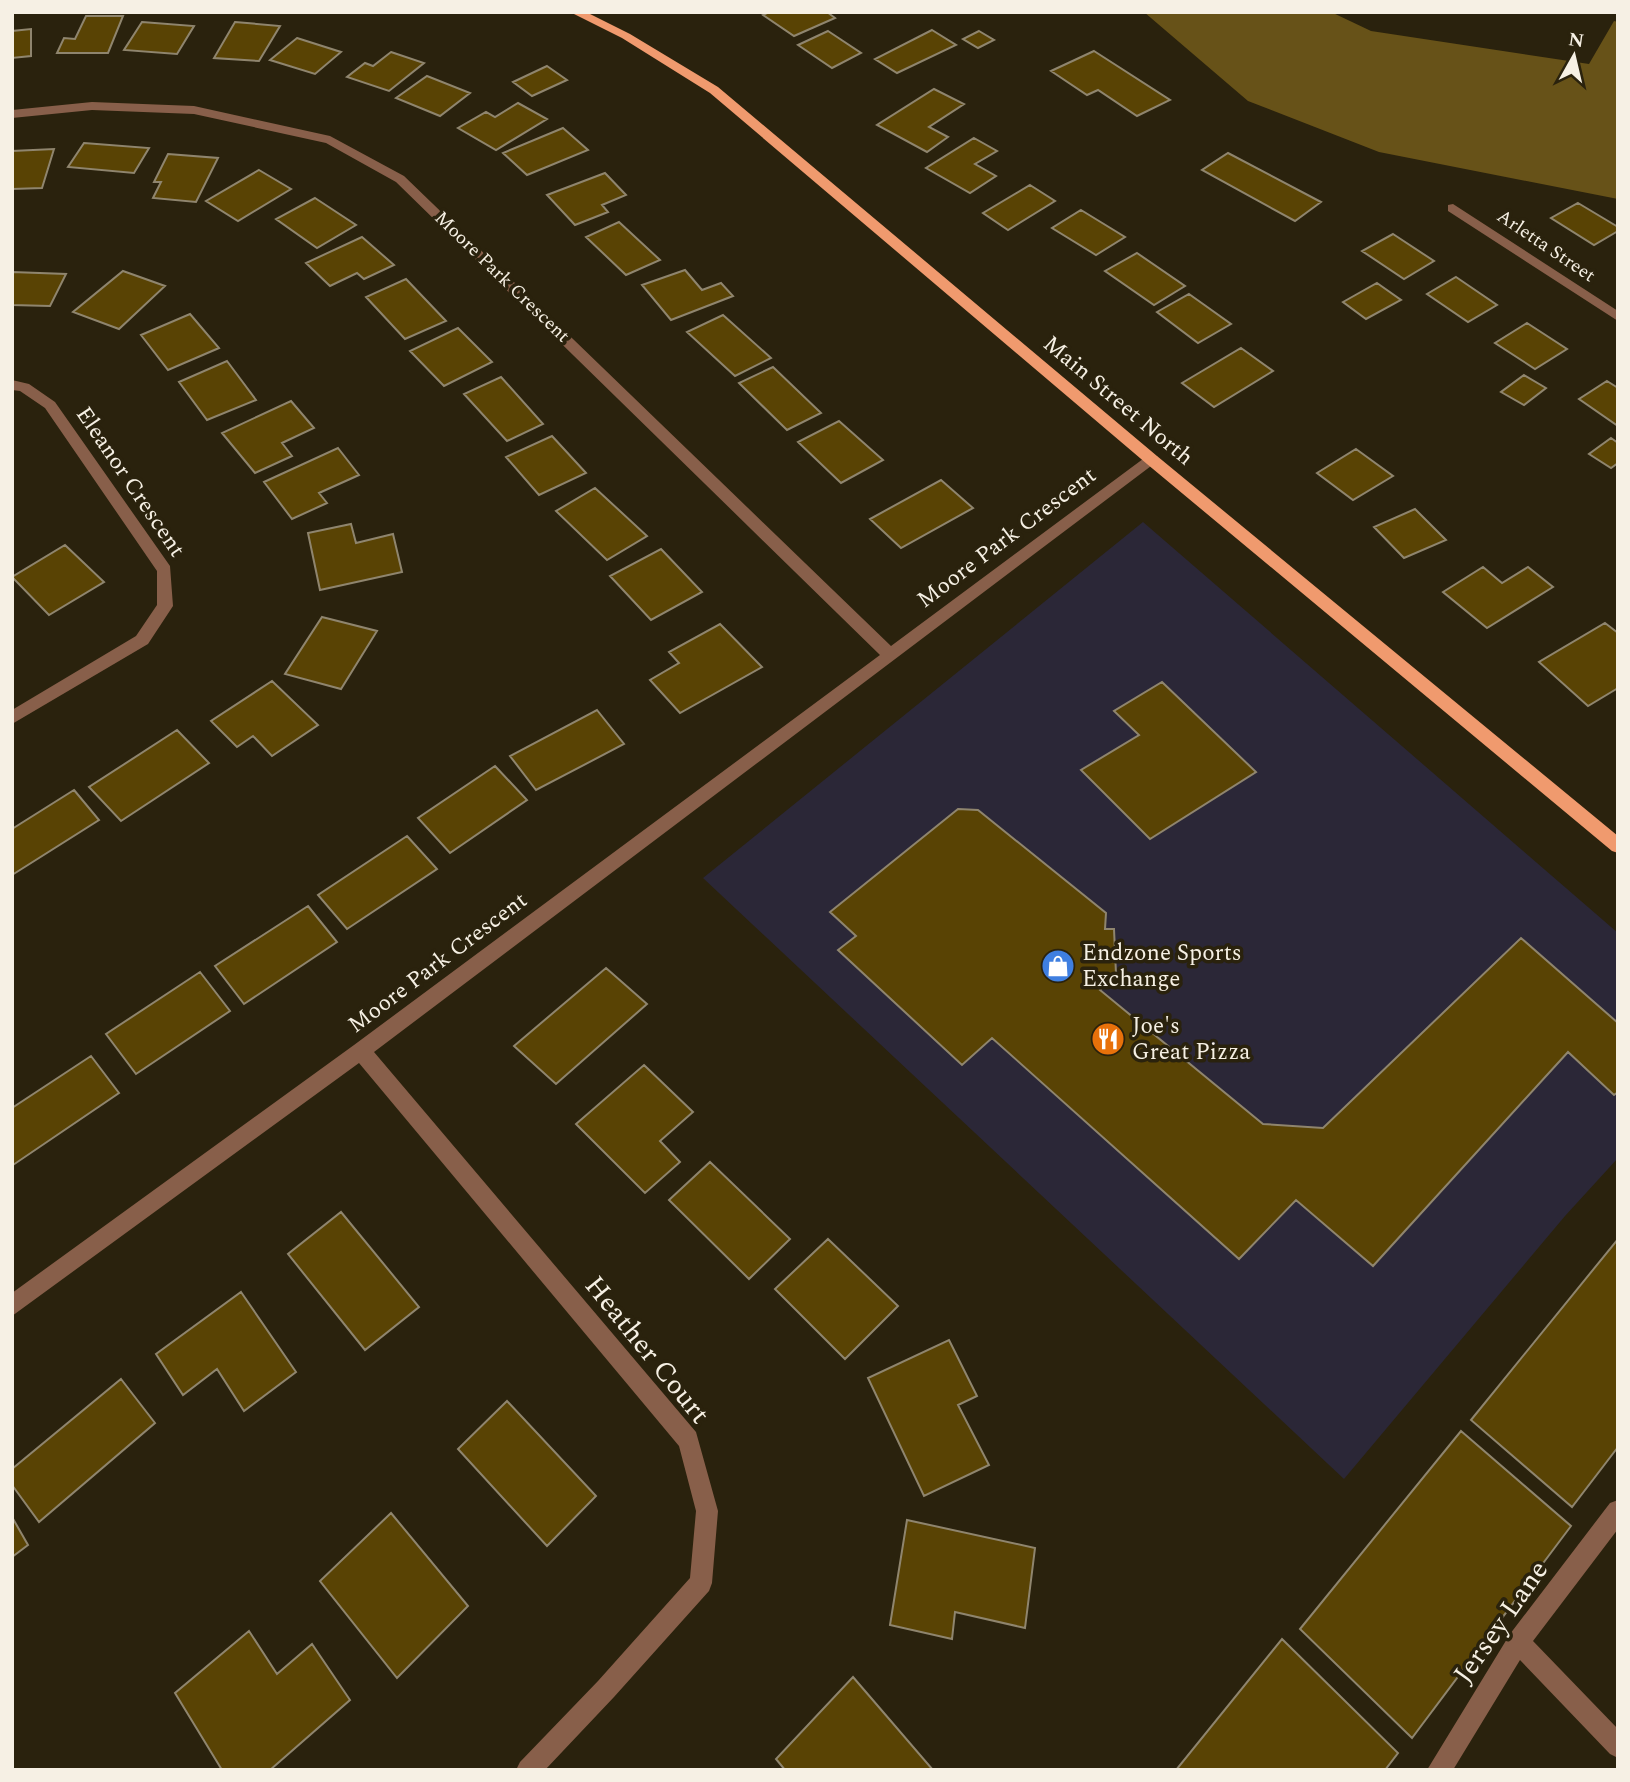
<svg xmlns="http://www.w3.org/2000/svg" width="1630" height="1782" font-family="Spectral,serif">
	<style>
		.commercial { fill: #2b2737 }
		.forest { fill: #675218 }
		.building { fill: #594304; stroke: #8f856e; stroke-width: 2 }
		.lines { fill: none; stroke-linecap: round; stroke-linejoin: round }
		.street { fill: #885f4a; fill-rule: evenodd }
		.primary { fill: #f09a6e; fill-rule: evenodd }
		.labels { text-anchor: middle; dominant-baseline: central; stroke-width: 7; stroke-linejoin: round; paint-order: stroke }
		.far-street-label { font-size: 19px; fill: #f6f0e4; stroke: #2a220d }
		.street-label { font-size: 23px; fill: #f6f0e4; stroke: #2a220d }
		.poi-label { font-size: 23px; fill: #f6f0e4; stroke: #2a220d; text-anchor: start }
		.near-street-label { font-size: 28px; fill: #f6f0e4; stroke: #2a220d }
	</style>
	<rect width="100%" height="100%" fill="#2a220d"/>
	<!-- commercial -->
	<path class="commercial" d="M 1143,522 L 1618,933 L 1618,1158 L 1565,1216 L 1344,1479 L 703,878 Z"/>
	<!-- forest -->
	<path class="forest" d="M 1144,12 L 1331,12 L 1371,31 L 1589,64 L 1614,21 L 1618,22 L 1618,199 L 1379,152 L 1248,101 Z"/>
	<!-- building -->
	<path class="building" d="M 769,12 L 827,12 L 835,18 L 794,36 L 763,15 Z
		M 86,16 L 123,16 L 108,53 L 57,53 L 64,38 L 75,39 Z
		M 142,22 L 194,26 L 177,54 L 124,50 Z
		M 235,22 L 280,26 L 259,61 L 214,58 Z
		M 31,29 L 31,56 L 12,58 L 12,31 Z
		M 932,30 L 956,45 L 897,73 L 875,59 Z
		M 828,31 L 861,53 L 832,68 L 798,45 Z
		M 979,31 L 994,40 L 978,48 L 963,39 Z
		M 297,38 L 341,52 L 315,74 L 270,60 Z
		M 1094,51 L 1170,100 L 1137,116 L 1098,90 L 1087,95 L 1051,71 Z
		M 391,52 L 424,63 L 389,91 L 347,77 L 365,63 L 373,66 Z
		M 547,66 L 567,80 L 532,96 L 513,82 Z
		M 427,76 L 470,93 L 440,116 L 396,98 Z
		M 934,89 L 964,104 L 929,127 L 948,137 L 927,152 L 877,125 Z
		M 518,103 L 547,119 L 496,150 L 458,128 L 486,112 L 495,117 Z
		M 563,128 L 588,150 L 527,175 L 503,153 Z
		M 974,138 L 997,151 L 975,164 L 996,176 L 970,193 L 926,168 Z
		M 84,143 L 149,148 L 134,173 L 68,167 Z
		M 54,149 L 42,188 L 12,189 L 12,151 Z
		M 1228,153 L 1321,202 L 1295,221 L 1202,170 Z
		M 168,154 L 218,158 L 196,202 L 153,198 L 161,182 L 154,182 Z
		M 259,170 L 291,189 L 238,221 L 206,201 Z
		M 605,173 L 626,195 L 602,205 L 608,212 L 575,225 L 547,195 Z
		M 1030,185 L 1055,201 L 1008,230 L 983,213 Z
		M 315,198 L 356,225 L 317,248 L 276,219 Z
		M 1578,203 L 1618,227 L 1618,231 L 1594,245 L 1551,218 Z
		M 1081,210 L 1125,237 L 1096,255 L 1052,228 Z
		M 619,222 L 660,260 L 626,275 L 586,237 Z
		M 1393,234 L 1434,261 L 1404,279 L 1362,251 Z
		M 362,237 L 394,265 L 364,279 L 357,273 L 330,286 L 306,263 Z
		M 1137,253 L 1185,286 L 1154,305 L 1105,271 Z
		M 685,270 L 702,290 L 721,283 L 733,296 L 671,320 L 642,285 Z
		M 123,271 L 165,286 L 119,329 L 73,312 Z
		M 12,272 L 66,274 L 50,306 L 12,305 Z
		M 1456,277 L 1497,305 L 1468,322 L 1427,294 Z
		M 406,279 L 446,321 L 405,339 L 366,297 Z
		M 1377,283 L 1401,300 L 1366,319 L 1343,302 Z
		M 1189,294 L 1231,324 L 1198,343 L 1157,312 Z
		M 190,314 L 219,348 L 168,370 L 141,335 Z
		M 723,315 L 771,358 L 735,376 L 687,332 Z
		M 1527,323 L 1567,349 L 1535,369 L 1495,343 Z
		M 458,328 L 492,362 L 444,386 L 410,351 Z
		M 1241,348 L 1273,371 L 1214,407 L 1182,383 Z
		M 227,361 L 256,400 L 207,420 L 179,382 Z
		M 773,367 L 821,413 L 787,430 L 739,383 Z
		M 1524,375 L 1546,388 L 1524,405 L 1501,392 Z
		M 501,377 L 543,424 L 507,441 L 464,394 Z
		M 1607,381 L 1618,388 L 1618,426 L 1579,399 Z
		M 291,401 L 314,428 L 282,443 L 292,456 L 255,473 L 222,433 Z
		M 839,421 L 883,460 L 841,483 L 798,442 Z
		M 552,436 L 586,473 L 539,495 L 506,457 Z
		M 1611,438 L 1618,443 L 1618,463 L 1611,468 L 1589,454 Z
		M 338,448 L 359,475 L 319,493 L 327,503 L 292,519 L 264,482 Z
		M 1356,449 L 1393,476 L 1353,500 L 1317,473 Z
		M 941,480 L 973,508 L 901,548 L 870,519 Z
		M 595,488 L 647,536 L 607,560 L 556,511 Z
		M 1415,509 L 1446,540 L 1404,558 L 1374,527 Z
		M 351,524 L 356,543 L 393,534 L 402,572 L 320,590 L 308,533 Z
		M 65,545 L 104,582 L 49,615 L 12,577 Z
		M 661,549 L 702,592 L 651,620 L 610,576 Z
		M 1483,567 L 1502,583 L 1528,567 L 1553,587 L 1487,628 L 1443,592 Z
		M 322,617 L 377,631 L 341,689 L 285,674 Z
		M 1605,623 L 1618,633 L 1618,688 L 1588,706 L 1539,662 Z
		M 720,624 L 762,667 L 680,713 L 650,680 L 679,663 L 669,652 Z
		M 272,681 L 318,725 L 272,756 L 253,736 L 237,747 L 211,721 Z
		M 1162,682 L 1256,772 L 1150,839 L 1081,770 L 1139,735 L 1114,711 Z
		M 597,710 L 624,744 L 536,790 L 510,756 Z
		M 177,730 L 209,763 L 121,821 L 89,787 Z
		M 495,766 L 527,800 L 450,853 L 418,818 Z
		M 74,790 L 99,820 L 12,875 L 12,829 Z
		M 958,809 L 978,810 L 1106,913 L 1105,929 L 1114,929 L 1116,974 L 1100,990 L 1263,1124 L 1323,1128 L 1521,938 L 1618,1023 L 1618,1092 L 1614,1095 L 1568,1052 L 1373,1266 L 1296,1200 L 1239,1259 L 992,1038 L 962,1065 L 838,950 L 856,936 L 830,912 Z
		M 407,836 L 437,869 L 347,929 L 318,895 Z
		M 308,906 L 337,942 L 244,1004 L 215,966 Z
		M 606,968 L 647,1004 L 556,1084 L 514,1046 Z
		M 200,972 L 230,1011 L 136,1074 L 106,1034 Z
		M 91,1056 L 119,1093 L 13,1165 L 12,1108 Z
		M 644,1065 L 693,1112 L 660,1141 L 680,1162 L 645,1193 L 576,1124 Z
		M 710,1162 L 790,1239 L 749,1279 L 669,1200 Z
		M 341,1212 L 419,1307 L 365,1350 L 288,1254 Z
		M 828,1239 L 898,1306 L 845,1359 L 775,1289 Z
		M 1618,1239 L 1618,1447 L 1572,1507 L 1471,1420 Z
		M 241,1292 L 296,1372 L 244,1411 L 217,1369 L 183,1395 L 156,1354 Z
		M 949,1340 L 977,1396 L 958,1405 L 989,1465 L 924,1496 L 868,1378 Z
		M 121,1379 L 155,1423 L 39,1522 L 12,1485 L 12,1469 Z
		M 507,1401 L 596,1496 L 547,1546 L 458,1449 Z
		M 1461,1431 L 1571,1526 L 1412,1738 L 1300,1629 Z
		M 391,1513 L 468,1606 L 397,1678 L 320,1581 Z
		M 12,1517 L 28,1545 L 12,1557 Z
		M 907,1520 L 1035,1548 L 1025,1628 L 955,1612 L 952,1639 L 890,1625 Z
		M 249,1631 L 277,1674 L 312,1644 L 350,1700 L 270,1770 L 222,1770 L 175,1693 Z
		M 1282,1639 L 1398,1753 L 1385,1770 L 1176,1770 Z
		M 853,1677 L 933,1770 L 785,1770 L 776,1759 Z"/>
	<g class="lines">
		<!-- street -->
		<path class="street" d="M 92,102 L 194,106 L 330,136 L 404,176 L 891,646 L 1147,456 L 1157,456 L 1159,460 L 374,1052 L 696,1432 L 718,1511 L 712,1583 L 709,1591 L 614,1697 L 545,1770 L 516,1770 L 520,1762 L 598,1681 L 690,1578 L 696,1511 L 679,1446 L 359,1063 L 12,1316 L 12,1293 L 354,1045 L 880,655 L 396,182 L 326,143 L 194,114 L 92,110 L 12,118 L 12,110 Z
			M 1453,204 L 1618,311 L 1618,321 L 1448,211 L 1448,205 Z
			M 12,380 L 29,384 L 55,402 L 170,566 L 173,606 L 148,644 L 12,724 L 12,710 L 136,636 L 157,605 L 157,571 L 45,408 L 20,391 L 12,390 Z
			M 1618,1500 L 1618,1529 L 1533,1641 L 1618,1729 L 1618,1758 L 1610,1754 L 1520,1660 L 1453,1770 L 1427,1770 L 1510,1634 L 1610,1503 Z"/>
		<!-- primary -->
		<path class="primary" d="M 570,12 L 586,12 L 630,34 L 718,87 L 1157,456 L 1618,836 L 1618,853 L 1612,851 L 1147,464 L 710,93 L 622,38 Z"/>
	</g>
	<!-- icons -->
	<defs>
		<symbol id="shop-disc" viewBox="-11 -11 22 22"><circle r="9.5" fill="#3f7fe0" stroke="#2a220d"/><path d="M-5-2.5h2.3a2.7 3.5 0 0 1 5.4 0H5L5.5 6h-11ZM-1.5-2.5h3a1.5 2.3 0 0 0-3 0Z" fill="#fff"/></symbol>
		<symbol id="restaurant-disc" viewBox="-11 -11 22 22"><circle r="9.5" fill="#e8710a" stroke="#2a220d"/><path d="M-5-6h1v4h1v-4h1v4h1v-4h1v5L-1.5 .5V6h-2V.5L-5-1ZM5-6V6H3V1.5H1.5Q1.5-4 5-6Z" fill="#fff"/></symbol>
	</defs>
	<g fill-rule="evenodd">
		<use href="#shop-disc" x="1039" y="947" width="38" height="38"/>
		<use href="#restaurant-disc" x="1089" y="1020" width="38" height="38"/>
	</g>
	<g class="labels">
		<!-- far-street labels -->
		<g class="far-street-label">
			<text transform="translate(1546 246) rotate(34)">Arletta Street</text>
			<text transform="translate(502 277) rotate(44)">Moore Park Crescent</text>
		</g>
		<!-- street labels -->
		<g class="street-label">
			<text transform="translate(1118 401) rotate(40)">Main Street North</text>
			<text transform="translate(130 482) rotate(56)">Eleanor Crescent</text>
			<text transform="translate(1007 538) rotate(-37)">Moore Park Crescent</text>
			<text transform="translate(438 963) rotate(-37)">Moore Park Crescent</text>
		</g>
		<!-- poi labels -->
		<g class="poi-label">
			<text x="1082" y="953">Endzone Sports<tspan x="1082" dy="26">Exchange</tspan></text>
			<text x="1132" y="1026">Joe's<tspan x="1132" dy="26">Great Pizza</tspan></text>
		</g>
		<!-- near-street labels -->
		<g class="near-street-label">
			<text transform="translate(647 1350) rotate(51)">Heather Court</text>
			<text transform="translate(1501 1622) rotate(-55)">Jersey Lane</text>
		</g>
	</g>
	<!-- border -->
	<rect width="1630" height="1782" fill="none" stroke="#f6f0e4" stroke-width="28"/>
	<!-- north arrow -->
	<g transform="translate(1574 56) rotate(8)" stroke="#2a220d" stroke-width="5" paint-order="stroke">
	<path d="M0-5L12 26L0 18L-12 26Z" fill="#f6f0e4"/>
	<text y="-10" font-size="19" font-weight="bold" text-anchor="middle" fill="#f6f0e4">N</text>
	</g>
</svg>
